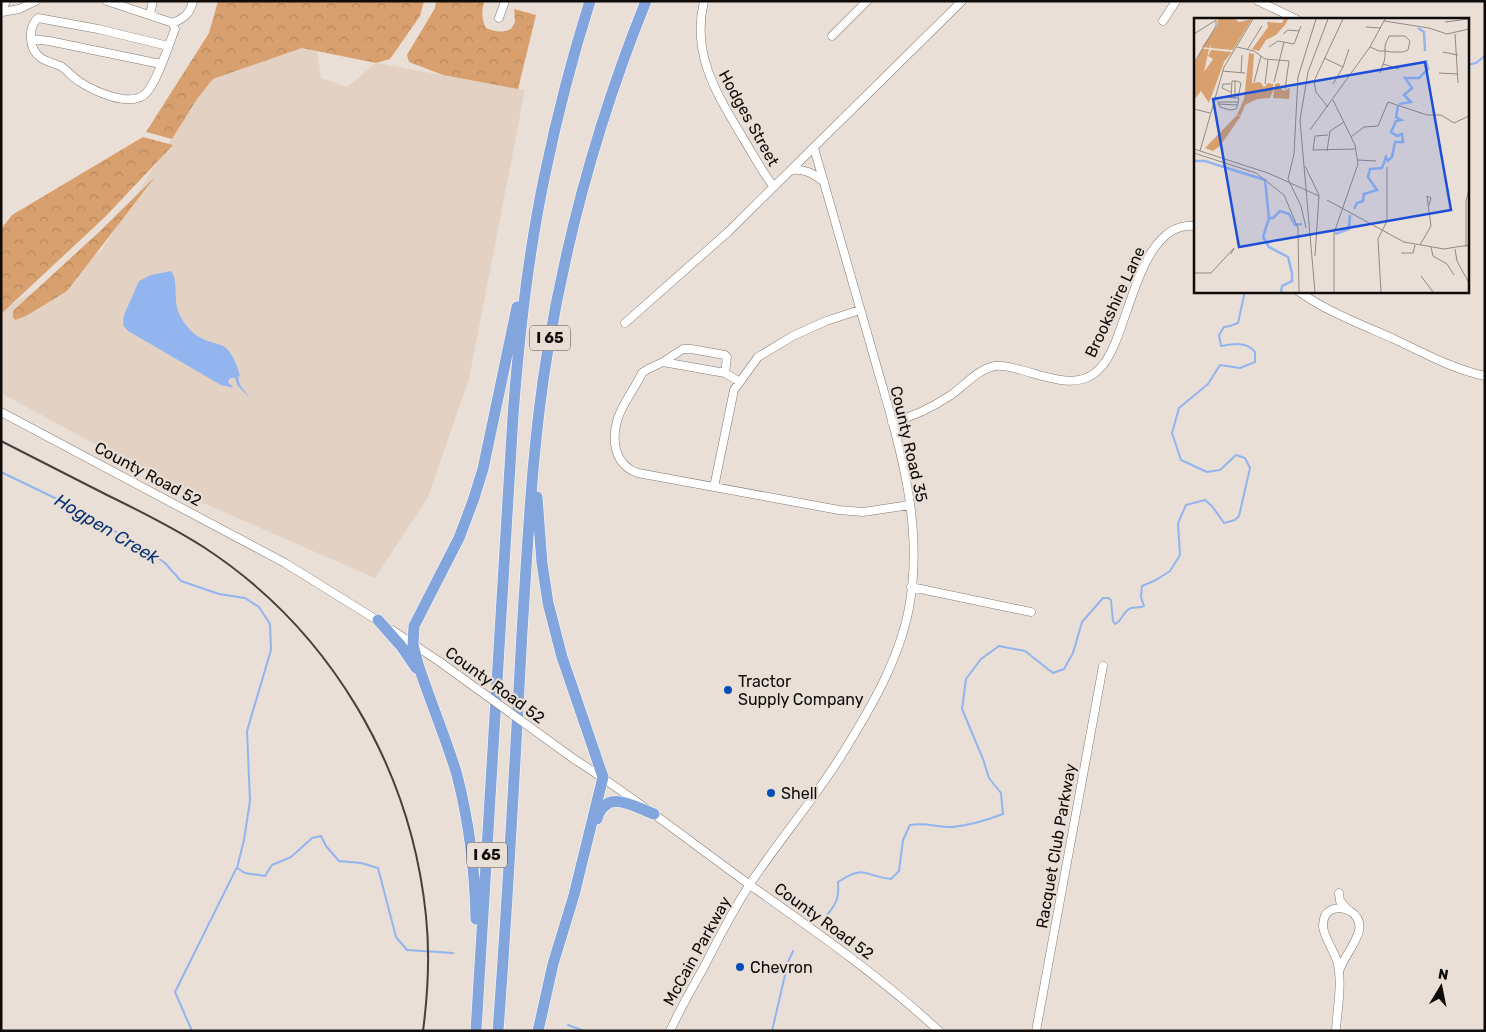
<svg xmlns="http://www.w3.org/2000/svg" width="1486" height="1032" font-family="Rubik,sans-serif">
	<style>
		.built { fill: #e3d2c3 }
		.forest { fill: url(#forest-crowns) }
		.water { fill: #92b5f0 }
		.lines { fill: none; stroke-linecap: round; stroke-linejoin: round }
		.stream { stroke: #92b5f0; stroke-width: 2 }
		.minor-casing { stroke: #847a72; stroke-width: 9 }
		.highway-casing { stroke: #fff; stroke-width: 12 }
		.minor { stroke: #fff; stroke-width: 8 }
		.highway { stroke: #83a5dd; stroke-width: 11 }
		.rail { stroke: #46413d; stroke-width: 2 }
		.minor-bridge-casing { stroke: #847a72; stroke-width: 9; stroke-linecap: butt }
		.minor-bridge { stroke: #fff; stroke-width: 8 }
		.poi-dot { fill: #074db7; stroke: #eadfd6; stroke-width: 2 }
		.labels { text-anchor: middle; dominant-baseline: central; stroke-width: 4.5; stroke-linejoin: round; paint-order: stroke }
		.shield { fill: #eadfd6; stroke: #504b46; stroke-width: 1 }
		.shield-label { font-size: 15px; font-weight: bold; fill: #0e0b08 }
		.street-label { font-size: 16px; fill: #0e0b08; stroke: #eadfd6 }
		.poi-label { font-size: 16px; fill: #0e0b08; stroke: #eadfd6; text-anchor: start }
		.water-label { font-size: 18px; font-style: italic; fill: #0a3376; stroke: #eadfd6 }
		.inset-river { fill: none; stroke: #92b5f0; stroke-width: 2.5 }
		.inset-road { fill: none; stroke: #928a84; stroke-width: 1 }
		.view { fill: #1d4ed8; fill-opacity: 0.15; stroke: #1d4ed8; stroke-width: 2.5 }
		.inset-edge { fill: none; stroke: #0e0b08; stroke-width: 2.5 }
	</style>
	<defs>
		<pattern id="forest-crowns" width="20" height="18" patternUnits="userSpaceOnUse" patternTransform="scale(1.25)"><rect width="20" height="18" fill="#d8a06e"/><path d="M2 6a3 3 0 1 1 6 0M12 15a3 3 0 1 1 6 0" fill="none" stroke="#b8885e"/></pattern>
	</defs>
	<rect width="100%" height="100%" fill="#eadfd6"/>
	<!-- built -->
	<path class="built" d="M 302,48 L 317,51 L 321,78 L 347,87 L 376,63 L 525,90 L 469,379 L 428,497 L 375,578 L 203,503 L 1,393 L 1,311 L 101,251 L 197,99 L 213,79 Z"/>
	<!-- forest -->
	<path class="forest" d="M 218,1 L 424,1 L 420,16 L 390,59 L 376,63 L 302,48 L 213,79 L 197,99 L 172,139 L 146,132 L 209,33 Z
		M 436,1 L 484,1 C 482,12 481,18 486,28 C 496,32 502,33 511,29 L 515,22 L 514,9 L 536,15 L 518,89 L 443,75 L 409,62 L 407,55 L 435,8 Z
		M 143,137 L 173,145 L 105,217 L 1,314 L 1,229 L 12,215 Z
		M 155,177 L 67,291 L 26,316 L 15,320 L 13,317 L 13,311 L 99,232 Z"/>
	<!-- water -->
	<path class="water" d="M 171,271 C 180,281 171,304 182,319 C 186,326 194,335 201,338 C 208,342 217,343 223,346 C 233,352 237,366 240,376 L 238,377 L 240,385 L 250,398 L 237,385 L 235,378 L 230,378 L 228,382 L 234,388 L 221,385 L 128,331 L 123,325 L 124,315 L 139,281 L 151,275 Z"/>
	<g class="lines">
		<!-- stream -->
		<path class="stream" d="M 1467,65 L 1476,63 L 1485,56
			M 1,472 L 57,499 L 136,543 L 165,563 L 181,581 L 219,594 L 245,598 L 259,607 L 270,624 L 271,650 L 247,731 L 250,801 L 244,840 L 237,868 L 245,873 L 265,876 L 272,865 L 291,857 L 312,838 L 321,836 L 326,846 L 339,861 L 361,863 L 378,868 L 396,937 L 407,950 L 453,953
			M 827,915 C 837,903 839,898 838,882 C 866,864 863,876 891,879 L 899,871 L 903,840 L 910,825 C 928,822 938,828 953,827 C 971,825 987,820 1003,814 L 1001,793 L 989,778 L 983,759 L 962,709 L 966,679 L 981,659 L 999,646 L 1025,651 L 1053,673 L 1064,669 L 1073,653 L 1082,622 L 1103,598 L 1108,598 L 1111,600 L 1113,621 L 1115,624 C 1122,621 1123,611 1131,608 C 1135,607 1140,608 1144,606 L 1141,597 L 1142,586 L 1156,580 L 1170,571 L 1180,555 L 1178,523 L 1186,505 L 1205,500 L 1212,506 L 1224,523 L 1235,520 L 1239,516 L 1250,468 L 1245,458 L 1236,455 L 1220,470 L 1207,472 L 1181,460 L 1172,433 L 1179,408 L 1208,384 L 1220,365 L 1240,368 L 1255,362 L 1255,352 C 1246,341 1233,344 1221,346 L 1219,335 L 1224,327 L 1230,326 L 1238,323 L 1245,291
			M 568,1025 L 584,1031
			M 192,1031 L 175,992 L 236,869
			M 772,1031 L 788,962 L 793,951"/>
		<defs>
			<path id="minor" d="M 107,1 L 173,23 L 175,29 C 169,44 156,86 144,95 C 128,107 94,91 80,82 C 73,78 68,71 62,67 C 55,63 47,62 41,58 C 28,49 28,27 38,18 L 98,29 L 168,46
				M 704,1 C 691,55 717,94 743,138 C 753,154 762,172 774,187
				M 1258,1 L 1296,19
				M 2,12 L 19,9 L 36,1
				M 1,13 L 6,1
				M 150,14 L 153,1
				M 499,18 L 505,1
				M 1163,21 L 1176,1
				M 173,23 C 184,18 190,14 193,1
				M 832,36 L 867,1
				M 31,39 L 49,41 L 161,64
				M 792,170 C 805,169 813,173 824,182
				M 1298,291 C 1326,311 1360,324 1392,338 C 1422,352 1452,369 1485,376
				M 625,323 L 728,232 L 962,1
				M 663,362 L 683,349 L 691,349 L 725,355 L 727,357 L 725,373
				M 740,382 L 725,373 L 663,362 L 648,369 L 642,373 C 635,388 623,403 618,418 C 611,440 614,465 638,473 L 839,510 L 863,512 L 910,505
				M 1,412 L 285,563 L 380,622
				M 892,422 C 913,417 933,407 951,395 C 964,386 978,369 995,366 C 1003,365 1013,368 1021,370 C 1048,377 1081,392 1102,366 C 1130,334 1137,220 1195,226
				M 714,487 L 734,390 L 758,357 L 793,336 L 826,321 L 860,310
				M 911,587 L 1031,612
				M 392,630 L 440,662
				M 574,759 C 635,798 692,843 750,885 C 815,931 881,977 939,1031
				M 1339,893 L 1340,901 L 1348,910
				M 670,1031 C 680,1009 692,988 704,967 C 719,937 735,906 754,878 C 782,837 814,799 841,756 C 869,711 899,661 909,608 C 926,517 894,429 870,343 C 851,278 833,213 814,148
				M 1036,1031 L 1103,666
				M 1336,1031 C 1337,1009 1343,983 1337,961 C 1334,951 1323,935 1323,926 C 1323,919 1325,913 1331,910 C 1337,907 1345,908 1350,911 C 1375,927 1343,953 1339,972"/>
			<path id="highway" d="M 537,497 L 542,563 L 548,603 L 562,657 L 603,777 L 574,895 L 553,964 L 538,1031
				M 378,620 L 401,646 L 416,668
				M 597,819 C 606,788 633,806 654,814
				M 476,919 C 475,870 469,822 457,775 C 446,738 430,701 418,664 L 413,645 L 414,626 L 459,538 L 473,501 L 483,469 L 517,307
				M 476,1031 L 513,416 C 519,335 528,254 545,174 C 557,116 572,58 590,1
				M 498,1031 C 508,898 515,765 522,632 C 528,540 532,446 547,355 C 567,233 600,115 646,1"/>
		</defs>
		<!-- minor casing -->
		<use href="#minor" class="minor-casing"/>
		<!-- highway casing -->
		<use href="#highway" class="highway-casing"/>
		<!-- minor -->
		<use href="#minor" class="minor"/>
		<!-- highway -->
		<use href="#highway" class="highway"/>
		<!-- rail -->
		<path class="rail" d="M 1,441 C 36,459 72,477 107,495 C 140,511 174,528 205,548 C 330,630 411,767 426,916 C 430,954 428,993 423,1031"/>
		<defs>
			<path id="minor-bridge" d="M 440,662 L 574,759"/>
		</defs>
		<!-- minor-bridge casing -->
		<use href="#minor-bridge" class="minor-bridge-casing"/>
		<!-- minor-bridge -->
		<use href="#minor-bridge" class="minor-bridge"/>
	</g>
	<!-- markers -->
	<g class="poi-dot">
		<circle cx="728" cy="690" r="5"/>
		<circle cx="771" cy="793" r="5"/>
		<circle cx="740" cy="967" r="5"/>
	</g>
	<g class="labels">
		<!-- shield labels -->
		<g class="shield">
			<rect x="530" y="325.5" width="40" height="25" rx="4"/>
			<rect x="467" y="842.5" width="40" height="25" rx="4"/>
		</g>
		<g class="shield-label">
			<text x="550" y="338">I 65</text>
			<text x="487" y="855">I 65</text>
		</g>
		<!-- street labels -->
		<g class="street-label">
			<text transform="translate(749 118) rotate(61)">Hodges Street</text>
			<text transform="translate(1115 302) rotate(-65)">Brookshire Lane</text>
			<text transform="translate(909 444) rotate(77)">County Road 35</text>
			<text transform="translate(148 474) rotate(28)">County Road 52</text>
			<text transform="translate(495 685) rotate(36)">County Road 52</text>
			<text transform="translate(1056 846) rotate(-80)">Racquet Club Parkway</text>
			<text transform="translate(824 921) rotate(36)">County Road 52</text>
			<text transform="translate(697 951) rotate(-61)">McCain Parkway</text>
		</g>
		<!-- poi labels -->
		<g class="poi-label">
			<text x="738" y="681">Tractor<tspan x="738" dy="18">Supply Company</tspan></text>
			<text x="781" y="793">Shell</text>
			<text x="750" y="967">Chevron</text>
		</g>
		<!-- water labels -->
		<g class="water-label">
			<text transform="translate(107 529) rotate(31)">Hogpen Creek</text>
		</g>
	</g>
	<!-- overview -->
	<g transform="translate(1194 18)">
		<rect width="275" height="275" fill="#eadfd6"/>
		<path d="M 24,1 L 41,1 L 45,4 L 58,1 L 39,32 L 17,30 L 17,26 L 16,30 L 8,29 L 23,8 ZM 90,1 L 94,1 L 91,7 L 82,17 L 72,22 L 65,33 L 58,31 L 74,9 L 73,4 L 88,5 ZM 8,31 L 15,31 L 10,54 L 19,41 L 14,38 L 17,32 L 38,34 L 30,44 L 15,85 L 7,73 L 0,82 L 0,47 ZM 55,35 L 60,36 L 58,65 L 66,64 L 70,69 L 74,65 L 79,66 L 79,73 L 76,80 L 63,81 L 51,87 L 47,97 L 43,97 L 50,81 ZM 85,65 L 89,73 L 96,70 L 95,81 L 79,80 L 81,66 ZM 43,97 L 47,98 L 26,128 L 19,133 L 11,130 Z" fill="#d8a06e"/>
		<path class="inset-river" d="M 224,10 L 230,14 L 231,33M 205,86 L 217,84 L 210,77 L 218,70 L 211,60 L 225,60 L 234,51 L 232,42M 0,143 L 11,143 L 71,162 L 75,200 L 79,200 L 86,193 L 95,196 L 101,207 L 108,206M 160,191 L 163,185 L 169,183 L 170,176 L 183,172 L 174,159 L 176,151 L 188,150 L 192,139 L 194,143 L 198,139 L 201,124 L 209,124 L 208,116 L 203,118 L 197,114 L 202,103 L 207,102 L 202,99 L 204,88M 75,200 L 69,219 L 75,229 L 94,239 L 98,255 L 98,263 L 88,268 L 87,274M 141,216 L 155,211 L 156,197"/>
		<path class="inset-road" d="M 190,3 L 235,10 L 253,16 L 275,11M 251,4 L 274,1M 172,9 L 187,10M 0,16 L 22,2M 89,16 L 94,12 L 105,13M 261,16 L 264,65M 43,29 L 60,33 L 71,41 L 95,43 L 91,71M 75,29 L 84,23 L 100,26 L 107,8M 176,29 L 185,33 L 191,33 L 197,34 L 209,34 L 214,32 L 216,23 L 211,18 L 195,18 L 192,25 L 191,28 L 191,39 L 190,44 L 186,55M 53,32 L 68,8M 249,34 L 264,37M 130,40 L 149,49 L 139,66M 0,45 L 22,8 L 22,2M 189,46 L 205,51M 149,49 L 155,31M 28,53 L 51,55M 47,55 L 48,37M 245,55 L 264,56M 60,64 L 67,38M 80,64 L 90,24M 71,66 L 74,42M 37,74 L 28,70 L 29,66 L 37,66M 37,79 L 38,63 L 43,63 L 47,65 L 44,80M 41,80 L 41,63M 139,82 L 161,127 L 164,146 L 140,215 L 140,274M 20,83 L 28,79 L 44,80 L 45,81 L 43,89 L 42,91 L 36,92 L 26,89 L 24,84 L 44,84M 24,86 L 43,87M 134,89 L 122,74 L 120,63 L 149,1M 0,91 L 16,95M 116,112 L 176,29 L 191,1M 134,117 L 121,118 L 119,132 L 162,131M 157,119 L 170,109 L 184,108 L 194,84 L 233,97 L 247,97 L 260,105 L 275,98M 0,131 L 74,155 L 125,178M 6,133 L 30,49 L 59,1M 133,133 L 136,113 L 150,104M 0,135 L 62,155 L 90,177 L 104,210 L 105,274M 164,142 L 182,143M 111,148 L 125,177 L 121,238M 133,182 L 210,224 L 250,231 L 275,227M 112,210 L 107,188 L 94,161 L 100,136 L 104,59 L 122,1M 226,227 L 237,208 L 233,178 L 237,180 L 235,187M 237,229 L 239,238 L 253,246 L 260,257M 272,229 L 272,183 L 275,171M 261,231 L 263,243 L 275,265M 207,235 L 219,235 L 221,227M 0,255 L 17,255 L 40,230 L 37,236M 227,258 L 239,274M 121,274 L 106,102 L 114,54 L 134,1M 187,274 L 184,221 L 193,203 L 193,149"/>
		<path class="view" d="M 231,44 L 257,192 L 45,229 L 19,81 Z"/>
		<rect width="275" height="275" class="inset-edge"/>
	</g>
	<!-- border -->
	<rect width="1486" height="1032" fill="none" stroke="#0e0b08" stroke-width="5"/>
	<!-- north arrow -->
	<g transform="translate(1441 987) rotate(10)" stroke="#eadfd6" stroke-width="4" paint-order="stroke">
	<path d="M0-4L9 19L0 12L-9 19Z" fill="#0e0b08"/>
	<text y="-8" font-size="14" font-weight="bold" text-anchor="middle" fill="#0e0b08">N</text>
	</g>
</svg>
